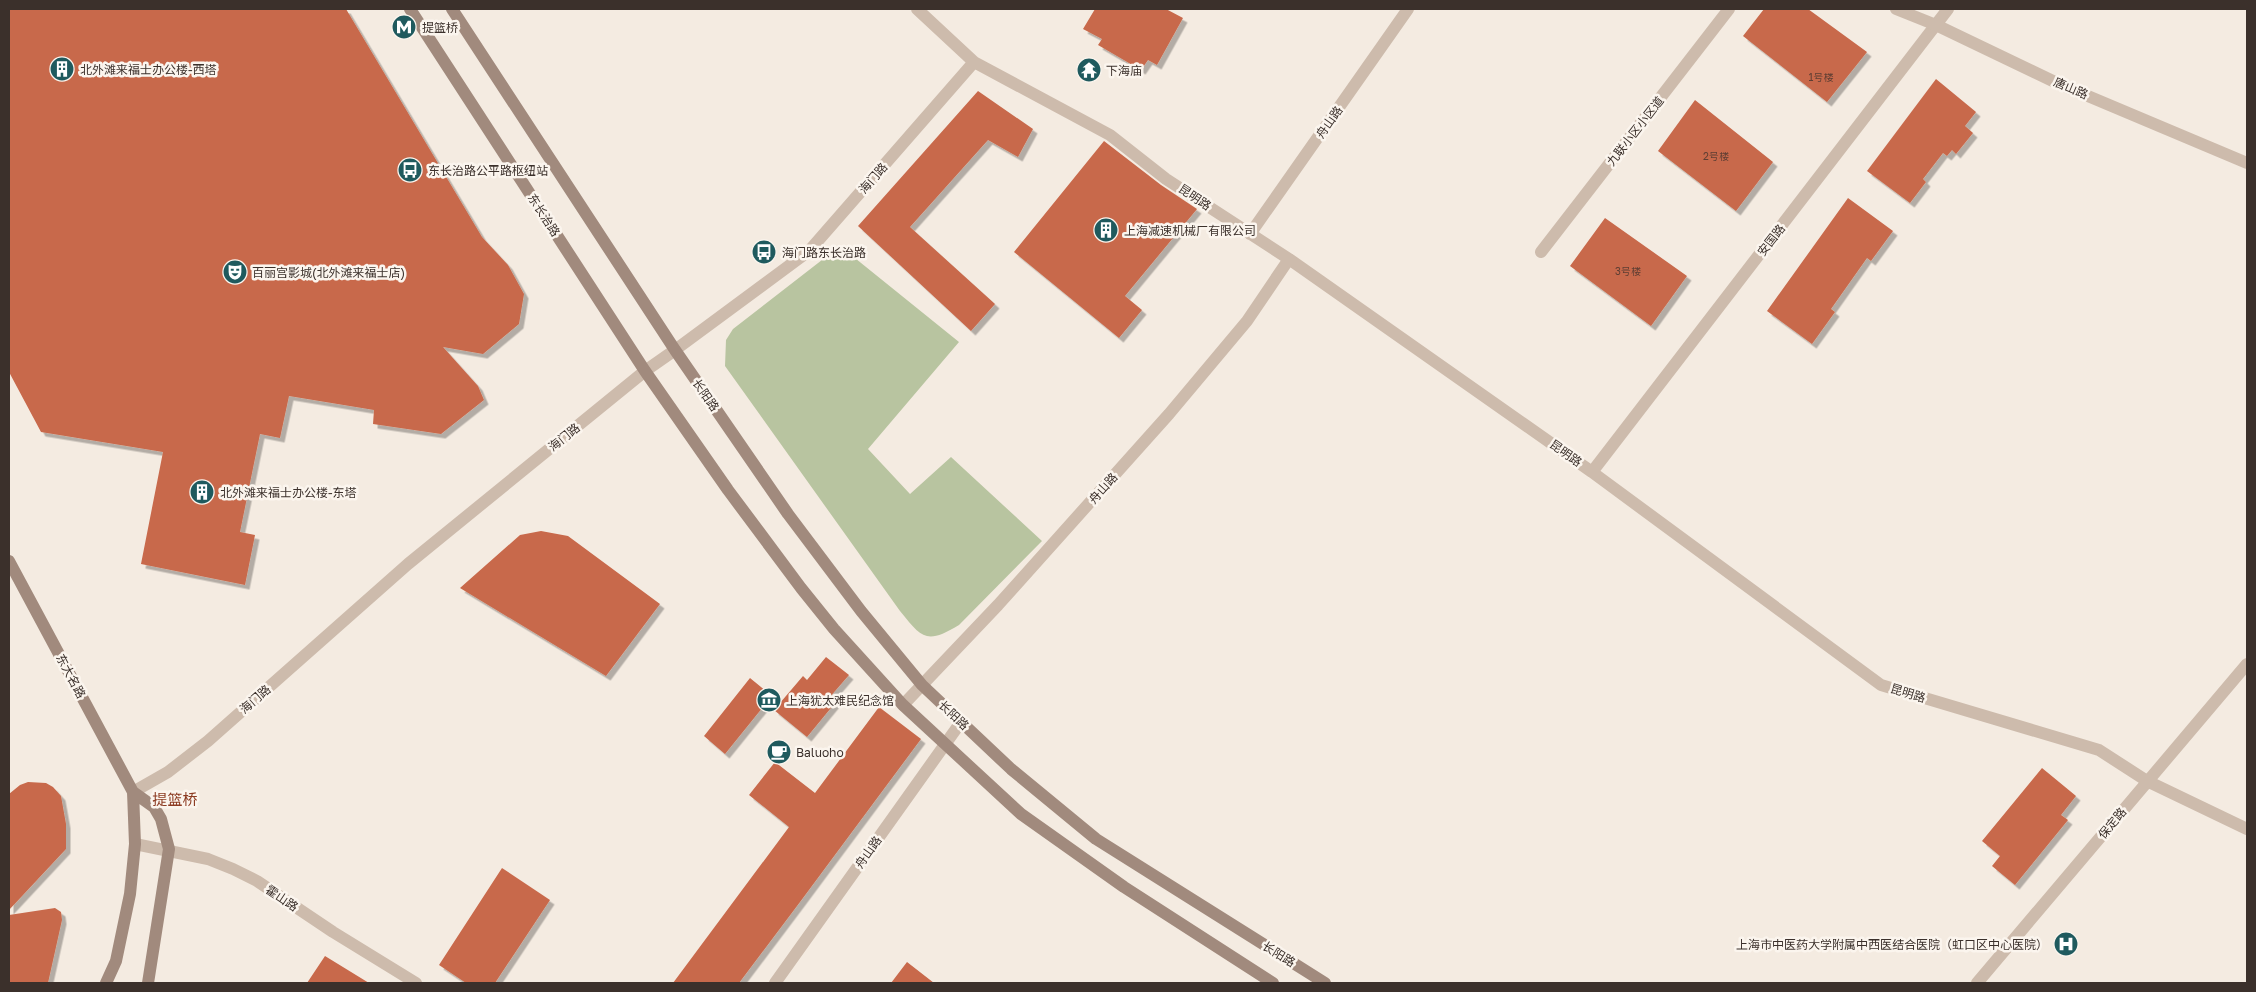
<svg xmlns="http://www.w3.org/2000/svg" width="2256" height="992" font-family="'Golos Text','Noto Sans SC',sans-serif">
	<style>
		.green { fill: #b8c4a0 }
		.building { fill: #c8694b; filter: url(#shadow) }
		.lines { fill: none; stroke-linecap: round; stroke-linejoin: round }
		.minor { stroke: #cdbbac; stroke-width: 12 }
		.tertiary { stroke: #cdbbac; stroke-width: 12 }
		.secondary { stroke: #a18a7d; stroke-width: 12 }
		.labels { text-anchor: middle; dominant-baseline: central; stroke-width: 5; stroke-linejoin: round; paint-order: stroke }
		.number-label { font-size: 10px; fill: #5e3e33 }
		.poi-label { font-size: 12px; fill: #3b302b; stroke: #fbf5ee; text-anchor: start }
		.street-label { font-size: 12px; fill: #3b302b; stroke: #fbf5ee }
		.quarter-label { font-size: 15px; fill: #8c3b22; stroke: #fbf5ee }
	</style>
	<defs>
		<filter id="shadow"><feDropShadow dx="4.5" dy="4.5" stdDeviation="0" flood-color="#0004"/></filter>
	</defs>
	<rect width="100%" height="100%" fill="#f4ebe1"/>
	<!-- green -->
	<path class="green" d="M 840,246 L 959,342 L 868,449 L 910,494 L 951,457 L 1042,541 L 959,625 C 926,645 922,638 900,611 L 725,366 L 726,340 L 733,329 Z"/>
	<!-- building -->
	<path class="building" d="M 9,9 L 346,9 L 482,237 L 508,265 L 524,294 L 519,324 L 483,354 L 443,347 L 478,386 L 484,400 L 441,434 L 373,424 L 374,410 L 289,396 L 280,438 L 260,434 L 240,532 L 255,535 L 245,585 L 141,564 L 163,452 L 41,432 L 9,372 Z
		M 1095,9 L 1166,9 L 1183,18 L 1157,65 L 1148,60 L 1141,70 L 1098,45 L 1102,39 L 1083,29 Z
		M 1764,9 L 1808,9 L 1867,52 L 1827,102 L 1743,36 Z
		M 1936,79 L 1976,112 L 1965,126 L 1973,133 L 1956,154 L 1952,150 L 1947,156 L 1943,153 L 1923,179 L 1926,182 L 1910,203 L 1867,171 Z
		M 978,91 L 1033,129 L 1018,157 L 988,140 L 910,227 L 995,304 L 971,331 L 858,226 Z
		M 1695,100 L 1773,162 L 1736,211 L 1658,151 Z
		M 1104,141 L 1161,185 L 1197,209 L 1125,296 L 1142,310 L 1119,338 L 1014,252 Z
		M 1848,198 L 1893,231 L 1871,261 L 1867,258 L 1831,309 L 1835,312 L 1812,344 L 1767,311 Z
		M 1605,218 L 1687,276 L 1651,326 L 1570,266 Z
		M 541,531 L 568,536 L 660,604 L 606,676 L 460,588 L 520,535 Z
		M 826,657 L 849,675 L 829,698 L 835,703 L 807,737 L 774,710 L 803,676 L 807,680 Z
		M 750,678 L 772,696 L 725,754 L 704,736 Z
		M 879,707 L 921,739 L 800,902 L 739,983 L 673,983 L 789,827 L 749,795 L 775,762 L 815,793 Z
		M 2042,768 L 2076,796 L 2061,815 L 2068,820 L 2015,885 L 1992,866 L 2000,856 L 1982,841 Z
		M 28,782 L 46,783 L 53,787 L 61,796 L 66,824 L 66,849 L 9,910 L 9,794 L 20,785 Z
		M 502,868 L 550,900 L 495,983 L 466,983 L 439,965 Z
		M 55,908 L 61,912 L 62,920 L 48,983 L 9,983 L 9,915 Z
		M 325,956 L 369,983 L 307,983 Z
		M 907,962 L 934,983 L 891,983 Z"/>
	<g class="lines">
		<!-- minor -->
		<path class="minor" d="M 917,9 L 974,62 L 1110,135 L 1166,179 L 1289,259 L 1592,472 L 1881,685 L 2099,750 L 2147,781 L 2247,829
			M 1250,234 L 1408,9
			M 1541,252 L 1729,9
			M 675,350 L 809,251 L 974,62
			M 1592,472 L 1948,9
			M 903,705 L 998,605 L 1169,414 L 1247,321 L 1289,259
			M 135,844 L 208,859 L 233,869 L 257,881 L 333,932 L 416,983
			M 775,983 L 961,722
			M 1977,983 L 2247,664"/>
		<!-- tertiary -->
		<path class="tertiary" d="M 1896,9 L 1936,25 L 2057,83 L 2247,163
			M 133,792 L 168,772 L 208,741 L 408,564 L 645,371 L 675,350"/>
		<!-- secondary -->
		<path class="secondary" d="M 410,9 L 645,371 L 728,490 L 801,588 L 834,629 L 903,705 L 1021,814 L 1124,887 L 1273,983
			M 452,9 L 675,350 L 788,514 L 861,611 L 922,685 L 1011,769 L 1096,839 L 1325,983
			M 9,561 L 133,792 L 135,844 L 130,894 L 116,961 L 106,983
			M 133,792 L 154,807 L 161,819 L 169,849 L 148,983"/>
	</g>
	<!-- icons -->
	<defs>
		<symbol id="metro-disc" viewBox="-11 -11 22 22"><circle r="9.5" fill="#1f5a5e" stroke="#fbf5ee"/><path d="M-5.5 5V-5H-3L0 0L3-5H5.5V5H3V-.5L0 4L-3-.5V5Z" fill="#fff"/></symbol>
		<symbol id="building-disc" viewBox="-11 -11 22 22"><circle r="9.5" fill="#1f5a5e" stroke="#fbf5ee"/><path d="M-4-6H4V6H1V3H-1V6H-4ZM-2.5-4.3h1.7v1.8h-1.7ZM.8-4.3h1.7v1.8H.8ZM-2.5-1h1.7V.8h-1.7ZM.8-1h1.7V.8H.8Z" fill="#fff"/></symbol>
		<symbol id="temple-disc" viewBox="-11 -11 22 22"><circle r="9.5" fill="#1f5a5e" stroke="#fbf5ee"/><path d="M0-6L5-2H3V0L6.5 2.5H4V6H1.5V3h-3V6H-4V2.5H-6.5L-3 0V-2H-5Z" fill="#fff"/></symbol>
		<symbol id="bus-disc" viewBox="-11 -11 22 22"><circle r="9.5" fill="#1f5a5e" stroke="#fbf5ee"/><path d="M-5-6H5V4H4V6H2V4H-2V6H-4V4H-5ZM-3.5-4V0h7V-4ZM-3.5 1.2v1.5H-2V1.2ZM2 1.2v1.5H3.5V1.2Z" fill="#fff"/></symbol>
		<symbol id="theatre-disc" viewBox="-11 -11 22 22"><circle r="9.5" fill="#1f5a5e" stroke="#fbf5ee"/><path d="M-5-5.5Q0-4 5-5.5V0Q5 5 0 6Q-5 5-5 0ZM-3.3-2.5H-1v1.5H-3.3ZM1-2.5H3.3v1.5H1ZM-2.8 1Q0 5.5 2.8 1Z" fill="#fff"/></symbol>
		<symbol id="museum-disc" viewBox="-11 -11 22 22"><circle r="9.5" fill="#1f5a5e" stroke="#fbf5ee"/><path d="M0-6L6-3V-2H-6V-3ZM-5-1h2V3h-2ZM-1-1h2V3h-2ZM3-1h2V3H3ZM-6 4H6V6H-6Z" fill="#fff"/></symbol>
		<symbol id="cafe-disc" viewBox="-11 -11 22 22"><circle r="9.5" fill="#1f5a5e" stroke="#fbf5ee"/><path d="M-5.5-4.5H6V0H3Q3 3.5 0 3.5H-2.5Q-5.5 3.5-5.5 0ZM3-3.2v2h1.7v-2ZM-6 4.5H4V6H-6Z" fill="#fff"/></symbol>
		<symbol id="hospital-disc" viewBox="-11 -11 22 22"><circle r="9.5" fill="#1f5a5e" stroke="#fbf5ee"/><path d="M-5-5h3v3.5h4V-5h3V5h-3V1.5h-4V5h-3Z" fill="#fff"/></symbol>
	</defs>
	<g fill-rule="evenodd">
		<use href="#metro-disc" x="390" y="13" width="28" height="28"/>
		<use href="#building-disc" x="48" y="55" width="28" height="28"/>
		<use href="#temple-disc" x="1075" y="56" width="28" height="28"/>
		<use href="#bus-disc" x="396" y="156" width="28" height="28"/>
		<use href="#building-disc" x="1092" y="216" width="28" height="28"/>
		<use href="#bus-disc" x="750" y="238" width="28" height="28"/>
		<use href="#theatre-disc" x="221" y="258" width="28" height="28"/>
		<use href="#building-disc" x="188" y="478" width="28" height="28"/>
		<use href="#museum-disc" x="755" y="686" width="28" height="28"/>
		<use href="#cafe-disc" x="765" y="738" width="28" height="28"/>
		<use href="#hospital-disc" x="2052" y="930" width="28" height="28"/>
	</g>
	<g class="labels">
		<!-- number labels -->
		<g class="number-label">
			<text x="1821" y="77">1号楼</text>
			<text x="1716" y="156">2号楼</text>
			<text x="1628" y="271">3号楼</text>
		</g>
		<!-- poi labels -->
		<g class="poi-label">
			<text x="422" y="27">提篮桥</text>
			<text x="80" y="69">北外滩来福士办公楼-西塔</text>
			<text x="1106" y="70">下海庙</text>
			<text x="428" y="170">东长治路公平路枢纽站</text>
			<text x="1124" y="230">上海减速机械厂有限公司</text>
			<text x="782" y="252">海门路东长治路</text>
			<text x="252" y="272">百丽宫影城(北外滩来福士店)</text>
			<text x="220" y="492">北外滩来福士办公楼-东塔</text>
			<text x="786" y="700">上海犹太难民纪念馆</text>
			<text x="796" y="752">Baluoho</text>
			<text x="2048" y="944" text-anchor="end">上海市中医药大学附属中西医结合医院（虹口区中心医院）</text>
		</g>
		<!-- street labels -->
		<g class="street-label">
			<text transform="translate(2071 88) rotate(23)">唐山路</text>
			<text transform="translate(1329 122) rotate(-55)">舟山路</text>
			<text transform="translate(1635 131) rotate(-52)">九联小区小区道</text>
			<text transform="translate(873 178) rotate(-49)">海门路</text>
			<text transform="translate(1195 197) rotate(34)">昆明路</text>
			<text transform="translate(544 215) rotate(57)">东长治路</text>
			<text transform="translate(1771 240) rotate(-52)">安国路</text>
			<text transform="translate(706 395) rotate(55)">长阳路</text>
			<text transform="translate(564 437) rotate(-39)">海门路</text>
			<text transform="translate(1566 453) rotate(35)">昆明路</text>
			<text transform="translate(1103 488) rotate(-48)">舟山路</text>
			<text transform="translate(71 676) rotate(62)">东大名路</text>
			<text transform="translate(1908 693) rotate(17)">昆明路</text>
			<text transform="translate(255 699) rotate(-41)">海门路</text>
			<text transform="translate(954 715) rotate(43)">长阳路</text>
			<text transform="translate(2112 823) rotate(-50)">保定路</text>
			<text transform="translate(868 852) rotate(-55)">舟山路</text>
			<text transform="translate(282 898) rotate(34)">霍山路</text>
			<text transform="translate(1279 954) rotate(32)">长阳路</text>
		</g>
		<!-- quarter labels -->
		<g class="quarter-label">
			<text x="175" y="799">提篮桥</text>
		</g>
	</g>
	<!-- border -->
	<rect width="2256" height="992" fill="none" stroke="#3b302b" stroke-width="20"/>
</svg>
